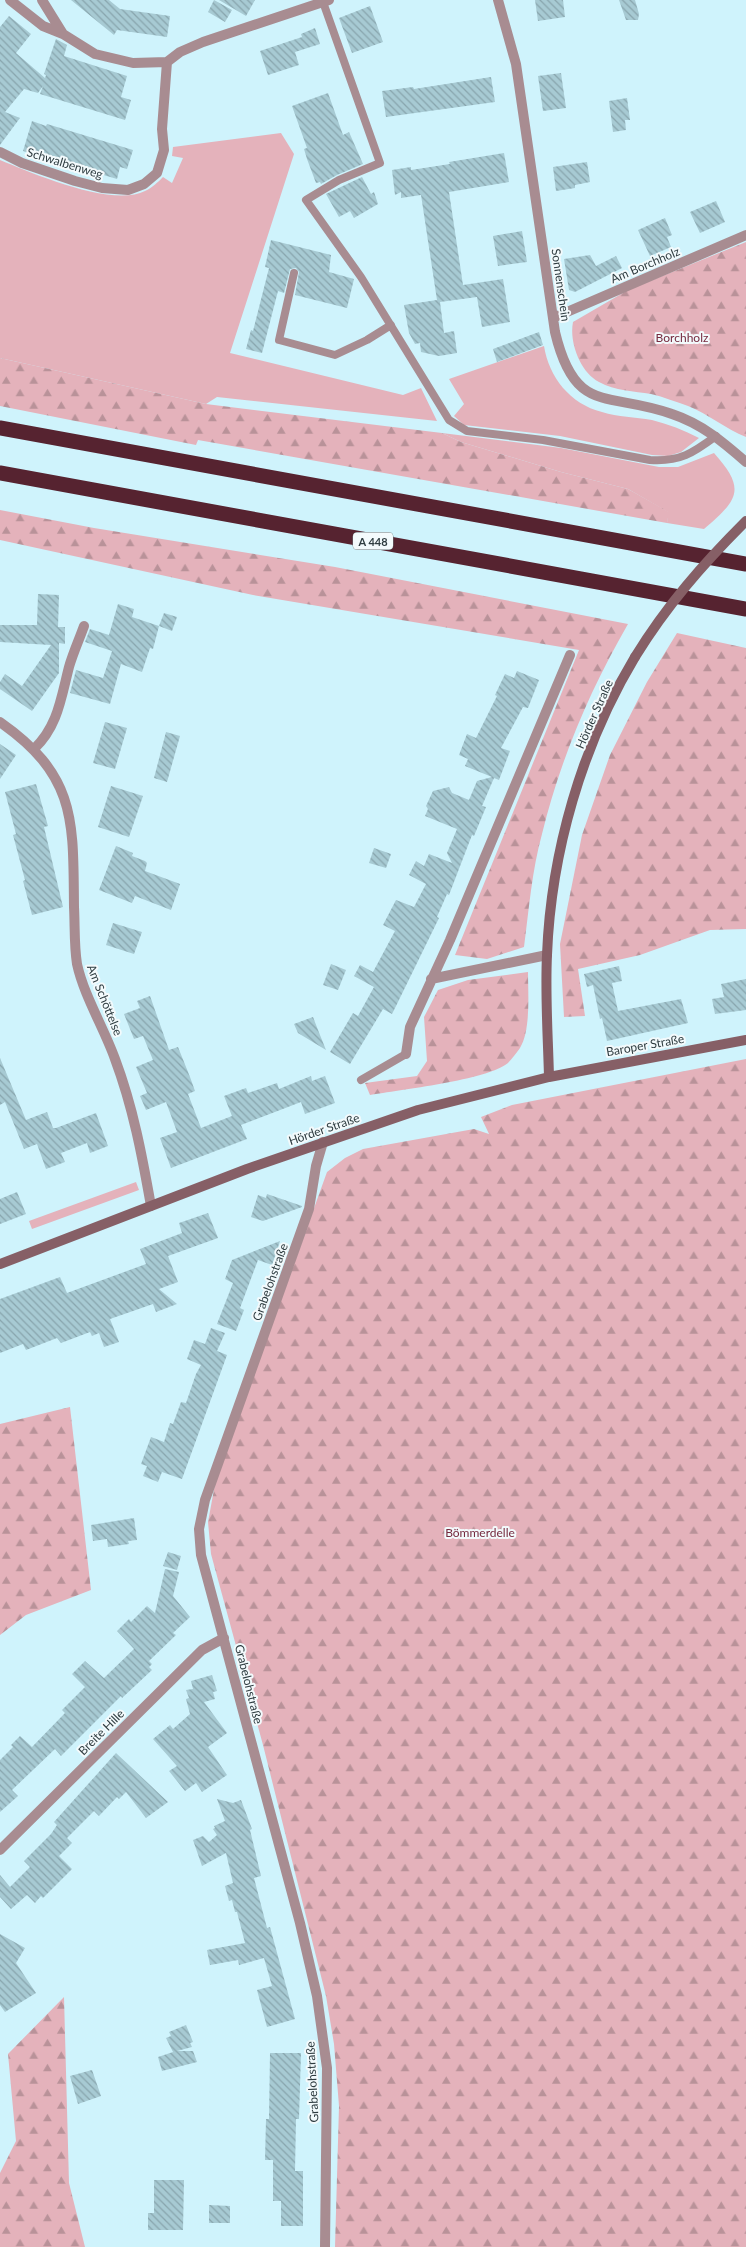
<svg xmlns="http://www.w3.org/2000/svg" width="746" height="2247" font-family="Lato,sans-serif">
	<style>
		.grass { fill: #e4b2bb }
		.forest { fill: url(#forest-firs) }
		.building { fill: url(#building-back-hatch) }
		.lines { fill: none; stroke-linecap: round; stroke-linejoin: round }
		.lane { stroke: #a88c91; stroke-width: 8 }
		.street { stroke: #a88c91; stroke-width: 10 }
		.secondary { stroke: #865f66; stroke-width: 10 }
		.highway { stroke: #562330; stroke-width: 15 }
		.secondary-bridge { stroke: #865f66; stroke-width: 10 }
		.labels { text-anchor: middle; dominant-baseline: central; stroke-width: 4; stroke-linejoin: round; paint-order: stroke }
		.shield { fill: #f3fafc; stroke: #697578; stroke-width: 1 }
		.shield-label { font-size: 11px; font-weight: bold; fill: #2e3c40 }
		.street-label { font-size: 12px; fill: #2e3c40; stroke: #f3fafc }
		.park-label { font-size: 12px; fill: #752a3f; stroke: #f3fafc }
	</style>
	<defs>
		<pattern id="forest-firs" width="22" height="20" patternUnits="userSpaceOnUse" patternTransform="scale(1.25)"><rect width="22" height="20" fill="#e4b2bb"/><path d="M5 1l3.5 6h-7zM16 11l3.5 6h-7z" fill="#b99299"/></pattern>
		<pattern id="building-back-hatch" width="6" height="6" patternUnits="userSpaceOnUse" patternTransform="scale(1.25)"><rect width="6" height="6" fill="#a7cad3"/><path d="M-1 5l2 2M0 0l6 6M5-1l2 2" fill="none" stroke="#88a5ad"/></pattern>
	</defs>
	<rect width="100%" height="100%" fill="#cff3fc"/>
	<!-- grass -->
	<path class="grass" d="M 281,133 L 294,154 L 230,353 L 403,395 L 421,388 L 437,421 L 217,397 L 206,404 L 0,358 L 0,160 C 32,173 112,208 145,191 C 152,188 158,182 163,177 L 172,183 L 183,158 L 172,156 L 173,147 Z
		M 544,346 C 549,377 570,404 602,412 C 618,417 635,417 652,420 C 668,424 684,430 699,438 L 681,452 L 668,456 L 652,455 L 560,436 L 464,425 L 454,416 L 464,404 L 449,379 Z
		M 442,433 L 561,448 L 659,467 L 678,467 L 714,453 C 746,489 739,499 704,529 L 667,523 L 668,512 L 628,489 L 561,472 L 461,442 Z
		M 136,1182 L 139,1190 L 32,1229 L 29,1221 Z"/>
	<!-- forest -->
	<path class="forest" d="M 746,242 L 746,437 C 726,429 708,414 688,406 C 676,402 664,397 651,394 C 634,391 615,391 599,382 C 580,372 569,342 573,322 L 628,290 Z
		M 0,358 L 206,404 L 442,433 L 461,442 L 561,472 L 628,489 L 669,512 L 667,523 L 198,440 L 196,445 L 0,406 Z
		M 0,510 L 94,528 L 335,567 L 628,624 C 590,690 560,760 542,834 C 532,870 529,909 524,947 L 487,959 L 455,955 L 579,650 L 253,595 L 0,540 Z
		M 677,633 L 746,648 L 746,929 L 710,930 L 640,955 L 578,969 L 585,1016 L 564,1017 L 560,944 L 582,835 L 610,755 L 647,682 Z
		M 528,972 C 528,993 531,1030 520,1048 C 517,1052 512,1059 508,1063 C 488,1080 398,1090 370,1095 L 365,1083 L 417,1076 L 427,1061 L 424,1017 L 438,990 L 468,980 Z
		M 746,1059 L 746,2247 L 335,2247 L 339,2106 L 334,2044 L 326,1996 L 263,1745 L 211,1554 L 208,1522 L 215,1484 L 327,1172 L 345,1158 L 363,1149 L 474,1129 L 489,1134 L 481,1117 L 512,1105 Z
		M 70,1407 L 91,1590 L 26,1615 L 0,1635 L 0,1424 Z
		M 64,1997 L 69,2183 L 85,2247 L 0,2247 L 0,2173 L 16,2141 L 8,2054 Z"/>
	<!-- building -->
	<path class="building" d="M 71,0 L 109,0 L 120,9 L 170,16 L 167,37 L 117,30 L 114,35 Z
		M 214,0 L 232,10 L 225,22 L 208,12 Z
		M 219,0 L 255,0 L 246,16 Z
		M 535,0 L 563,0 L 565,17 L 538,21 Z
		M 619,0 L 635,0 L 639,14 L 638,20 L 626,20 Z
		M 370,6 L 383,42 L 352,53 L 339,18 Z
		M 9,16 L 31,34 L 16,53 L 45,78 L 46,75 L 44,74 L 56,39 L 67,45 L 64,56 L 127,76 L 121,97 L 131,100 L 125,120 L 40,94 L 43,86 L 38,93 L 24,89 L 5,112 L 20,118 L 0,145 L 0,27 Z
		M 315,28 L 320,44 L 295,52 L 299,65 L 268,75 L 260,51 L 302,37 L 301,34 Z
		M 561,73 L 566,108 L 543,111 L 538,76 Z
		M 491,77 L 495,102 L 386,117 L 382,91 L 413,87 L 414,89 Z
		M 328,93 L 343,135 L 349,132 L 363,164 L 337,175 L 321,184 L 320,182 L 316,183 L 307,159 L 304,149 L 307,148 L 292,106 Z
		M 627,98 L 630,120 L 625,120 L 626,130 L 613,132 L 609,101 Z
		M 32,121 L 46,126 L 47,124 L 133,150 L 127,169 L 120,167 L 117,179 L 23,151 Z
		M 504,153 L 509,182 L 449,192 L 463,285 L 503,279 L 510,322 L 482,327 L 477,297 L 440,302 L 444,333 L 454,331 L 457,353 L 439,356 L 421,352 L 420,343 L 415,344 L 409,333 L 404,305 L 437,300 L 421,195 L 401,198 L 401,192 L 395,195 L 392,170 L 411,167 L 411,170 L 450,164 L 449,162 Z
		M 587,162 L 590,182 L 575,185 L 575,188 L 556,191 L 553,167 Z
		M 362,177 L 371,194 L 374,192 L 378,204 L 354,218 L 350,211 L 339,217 L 326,194 Z
		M 716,201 L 725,222 L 700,233 L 690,212 Z
		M 665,218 L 672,235 L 667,237 L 671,247 L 650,256 L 638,230 Z
		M 522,231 L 527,262 L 498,266 L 493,236 Z
		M 271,240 L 331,255 L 329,272 L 354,279 L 347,308 L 295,295 L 299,272 L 296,268 L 290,269 L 284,293 L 278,291 L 262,353 L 246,349 L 251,330 L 253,331 L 269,268 L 265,267 Z
		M 590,255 L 596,266 L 616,256 L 622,268 L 575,292 L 569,290 L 564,259 Z
		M 539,332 L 543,345 L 497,362 L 493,349 Z
		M 38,594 L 59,595 L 58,627 L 65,627 L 65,644 L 59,643 L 59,673 L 32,711 L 0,689 L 0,682 L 5,674 L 22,686 L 51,645 L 0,642 L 0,625 L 37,625 Z
		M 118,604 L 134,609 L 132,617 L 159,626 L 153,649 L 150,648 L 142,672 L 121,664 L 110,704 L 70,693 L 76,670 L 103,678 L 112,651 L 85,642 L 90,629 L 109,635 Z
		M 164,613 L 177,617 L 172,631 L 159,626 Z
		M 517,671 L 539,680 L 528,708 L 523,707 L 501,748 L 510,751 L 499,780 L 494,778 L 482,806 L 486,807 L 474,836 L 472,835 L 449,895 L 447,894 L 437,917 L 439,918 L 397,1004 L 392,1014 L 383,1009 L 350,1064 L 330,1052 L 353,1013 L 358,1016 L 374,987 L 354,976 L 360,965 L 373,972 L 395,931 L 383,925 L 396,900 L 414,907 L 426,884 L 409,875 L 416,861 L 424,866 L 429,854 L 452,863 L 447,853 L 457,829 L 425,816 L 428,809 L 426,806 L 433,791 L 449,787 L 452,793 L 469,800 L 477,781 L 492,777 L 465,766 L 468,759 L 459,755 L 467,734 L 476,738 L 497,696 L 495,695 L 505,674 L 514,678 Z
		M 105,722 L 127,728 L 115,769 L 93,763 Z
		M 166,732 L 180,736 L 167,782 L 154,778 Z
		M 0,744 L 16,755 L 0,779 Z
		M 36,784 L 48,826 L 44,827 L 63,907 L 32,915 L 23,881 L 25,880 L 13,835 L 16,834 L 5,792 Z
		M 111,786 L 143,796 L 129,837 L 98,827 Z
		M 116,846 L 133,853 L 132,856 L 145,861 L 147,863 L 145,871 L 180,884 L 171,910 L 135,896 L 132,903 L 99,890 Z
		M 374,848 L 391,854 L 386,868 L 369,863 Z
		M 113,923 L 142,932 L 134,954 L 106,945 Z
		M 331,964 L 346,970 L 338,990 L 323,985 Z
		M 619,966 L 622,981 L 612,983 L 618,1011 L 681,999 L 688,1023 L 607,1041 L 602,1018 L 600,1019 L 593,985 L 587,987 L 584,974 Z
		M 746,979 L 746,1010 L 715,1014 L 712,999 L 724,997 L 721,984 Z
		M 150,996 L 169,1050 L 178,1047 L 190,1077 L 195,1091 L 188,1094 L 201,1128 L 232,1116 L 224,1096 L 246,1088 L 248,1093 L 277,1083 L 279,1089 L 311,1076 L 312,1081 L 325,1076 L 335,1103 L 305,1114 L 301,1102 L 241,1125 L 247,1139 L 171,1168 L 160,1138 L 177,1132 L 166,1102 L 146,1110 L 140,1096 L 147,1093 L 136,1067 L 153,1060 L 143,1036 L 134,1039 L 124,1014 L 140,1008 L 137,1001 Z
		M 313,1017 L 318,1030 L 326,1050 L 298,1033 L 294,1024 Z
		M 0,1058 L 26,1120 L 47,1112 L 53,1128 L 56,1128 L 96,1113 L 108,1146 L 90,1153 L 87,1143 L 61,1153 L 65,1162 L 46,1169 L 37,1144 L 24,1149 L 5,1102 L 0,1105 Z
		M 17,1192 L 26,1214 L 0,1224 L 0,1199 Z
		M 267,1194 L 302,1206 L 302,1207 L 263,1221 L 251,1217 L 258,1195 L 266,1198 Z
		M 208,1213 L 218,1238 L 168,1256 L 178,1282 L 159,1289 L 177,1304 L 156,1312 L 153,1304 L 110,1319 L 119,1342 L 104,1347 L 99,1333 L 92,1336 L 90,1332 L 61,1343 L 57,1338 L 26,1350 L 23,1344 L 0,1353 L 0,1299 L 60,1277 L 67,1293 L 146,1264 L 140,1249 L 182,1233 L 179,1223 Z
		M 280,1241 L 272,1265 L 258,1260 L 240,1308 L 244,1310 L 236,1331 L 217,1324 L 233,1283 L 225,1279 L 232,1260 Z
		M 211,1328 L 225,1333 L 217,1351 L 227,1355 L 182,1479 L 162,1472 L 158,1482 L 143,1476 L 147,1466 L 141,1464 L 151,1437 L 164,1442 L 170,1423 L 173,1424 L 181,1402 L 186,1403 L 196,1374 L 201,1365 L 187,1359 L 194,1340 L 205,1344 Z
		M 134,1518 L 137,1540 L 128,1541 L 129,1544 L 108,1547 L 107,1539 L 93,1541 L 91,1525 Z
		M 168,1552 L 181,1556 L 177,1570 L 163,1566 Z
		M 165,1569 L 179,1572 L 173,1596 L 190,1617 L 173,1633 L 176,1635 L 149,1661 L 152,1664 L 149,1667 L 152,1670 L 122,1698 L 121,1696 L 61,1756 L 55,1749 L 12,1790 L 18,1796 L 0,1812 L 0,1760 L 13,1747 L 11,1745 L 20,1736 L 32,1747 L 65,1713 L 62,1710 L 85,1687 L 72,1674 L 85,1661 L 104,1678 L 134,1649 L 117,1631 L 129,1619 L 131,1622 L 147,1606 L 155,1613 Z
		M 212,1675 L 217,1691 L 213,1692 L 215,1699 L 204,1702 L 227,1733 L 208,1747 L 227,1775 L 202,1792 L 196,1783 L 185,1791 L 169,1771 L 177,1766 L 153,1739 L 170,1725 L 173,1729 L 190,1714 L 186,1699 L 189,1698 L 186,1690 L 193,1689 L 191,1681 Z
		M 116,1753 L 168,1802 L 146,1818 L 126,1792 L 119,1799 L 117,1797 L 99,1816 L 94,1811 L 67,1838 L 72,1843 L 59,1856 L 72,1869 L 43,1898 L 41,1896 L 35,1903 L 27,1895 L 11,1909 L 0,1897 L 0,1875 L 10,1887 L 30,1867 L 24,1861 L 51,1834 L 57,1825 L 54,1822 Z
		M 217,1799 L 233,1803 L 241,1800 L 252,1829 L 250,1830 L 261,1876 L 254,1878 L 267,1928 L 270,1927 L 295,2019 L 267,2027 L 257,1990 L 272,1986 L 264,1958 L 239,1965 L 238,1960 L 210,1965 L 207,1950 L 245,1943 L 237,1912 L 235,1912 L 232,1900 L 229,1901 L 225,1886 L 233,1883 L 226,1853 L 202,1866 L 193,1840 L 203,1836 L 209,1842 L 217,1835 L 213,1829 L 215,1828 L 214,1826 L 225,1821 Z
		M 0,1934 L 25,1948 L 16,1963 L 36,1993 L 5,2012 L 0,2005 Z
		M 186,2025 L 193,2042 L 190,2043 L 192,2047 L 177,2051 L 193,2051 L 197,2062 L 162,2071 L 158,2057 L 173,2052 L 166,2038 L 171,2036 L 169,2032 Z
		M 270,2053 L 301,2053 L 299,2119 L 296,2119 L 295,2171 L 303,2171 L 303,2226 L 281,2226 L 281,2201 L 273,2201 L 273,2160 L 265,2160 L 266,2119 L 269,2119 Z
		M 92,2070 L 101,2096 L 78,2104 L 70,2076 Z
		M 154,2180 L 184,2180 L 183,2230 L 148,2230 L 148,2213 L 154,2213 Z
		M 209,2205 L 230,2206 L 230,2223 L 209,2223 Z"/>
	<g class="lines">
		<!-- lane -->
		<path class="lane" d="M 320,0 L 323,2 L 380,163 L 339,180 L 306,200 L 361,277 L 449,420 L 467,431 L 543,440 L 650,460 C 680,462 693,453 716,436
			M 294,273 L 279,340 L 335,355 L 367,340 L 391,325
			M 361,1080 L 406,1054"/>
		<!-- street -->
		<path class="street" d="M 10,0 L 43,26 L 63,34 L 95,54 L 133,63 L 167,62
			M 42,0 L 63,34
			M 498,0 L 516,64 L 555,332 C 575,416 608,391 672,414 C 702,424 723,442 746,462
			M 0,152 L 22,163 L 75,181 L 102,188 L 128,190 L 144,184 L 157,173 L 164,150 L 162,129 L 167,62 L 180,52 L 203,42 L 329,0
			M 553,318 L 746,235
			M 0,722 C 77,776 73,821 74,907 C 75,925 74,945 77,964 C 84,996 104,1028 115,1059 C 133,1107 142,1155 151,1206
			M 34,749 C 58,726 61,698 69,667 C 73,653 79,640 84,626
			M 431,979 L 547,955
			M 406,1054 L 410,1027 L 450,940 L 570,655
			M 323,1142 L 316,1166 L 309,1209 L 205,1500 L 199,1529 L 201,1555 L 300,1923 L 317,1996 L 327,2068 L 325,2247
			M 0,1850 L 202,1650 L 224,1638"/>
		<!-- secondary -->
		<path class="secondary" d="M 549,1077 C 548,1036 545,996 547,955 C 551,852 582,745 635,657
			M 0,1264 L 247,1169 L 418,1110 L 549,1077 L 746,1040"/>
		<!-- highway -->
		<path class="highway" d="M 0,428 L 746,564
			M 0,473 L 746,609"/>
		<!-- secondary-bridge -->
		<path class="secondary-bridge" d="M 635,657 C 667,605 703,564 746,521"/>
	</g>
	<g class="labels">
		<!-- shield labels -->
		<rect class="shield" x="353" y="532.5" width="40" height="17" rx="4"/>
		<g class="shield-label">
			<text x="373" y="541">A 448</text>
		</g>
		<!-- street labels -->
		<g class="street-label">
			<text transform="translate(65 163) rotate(17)">Schwalbenweg</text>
			<text transform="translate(645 265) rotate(-23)">Am Borchholz</text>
			<text transform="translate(561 285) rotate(82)">Sonnenschein</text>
			<text transform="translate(594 714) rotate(-66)">Hörder Straße</text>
			<text transform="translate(105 1000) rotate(68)">Am Schöttelse</text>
			<text transform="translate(645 1045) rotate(-10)">Baroper Straße</text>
			<text transform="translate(324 1129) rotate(-19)">Hörder Straße</text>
			<text transform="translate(270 1282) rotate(-70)">Grabelohstraße</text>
			<text transform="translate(249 1684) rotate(76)">Grabelohstraße</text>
			<text transform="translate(101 1732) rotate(-45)">Breite Hille</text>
			<text transform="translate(312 2082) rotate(-93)">Grabelohstraße</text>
		</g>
		<!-- park labels -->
		<g class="park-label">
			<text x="682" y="337">Borchholz</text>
			<text x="480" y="1532">Bömmerdelle</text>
		</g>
	</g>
</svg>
